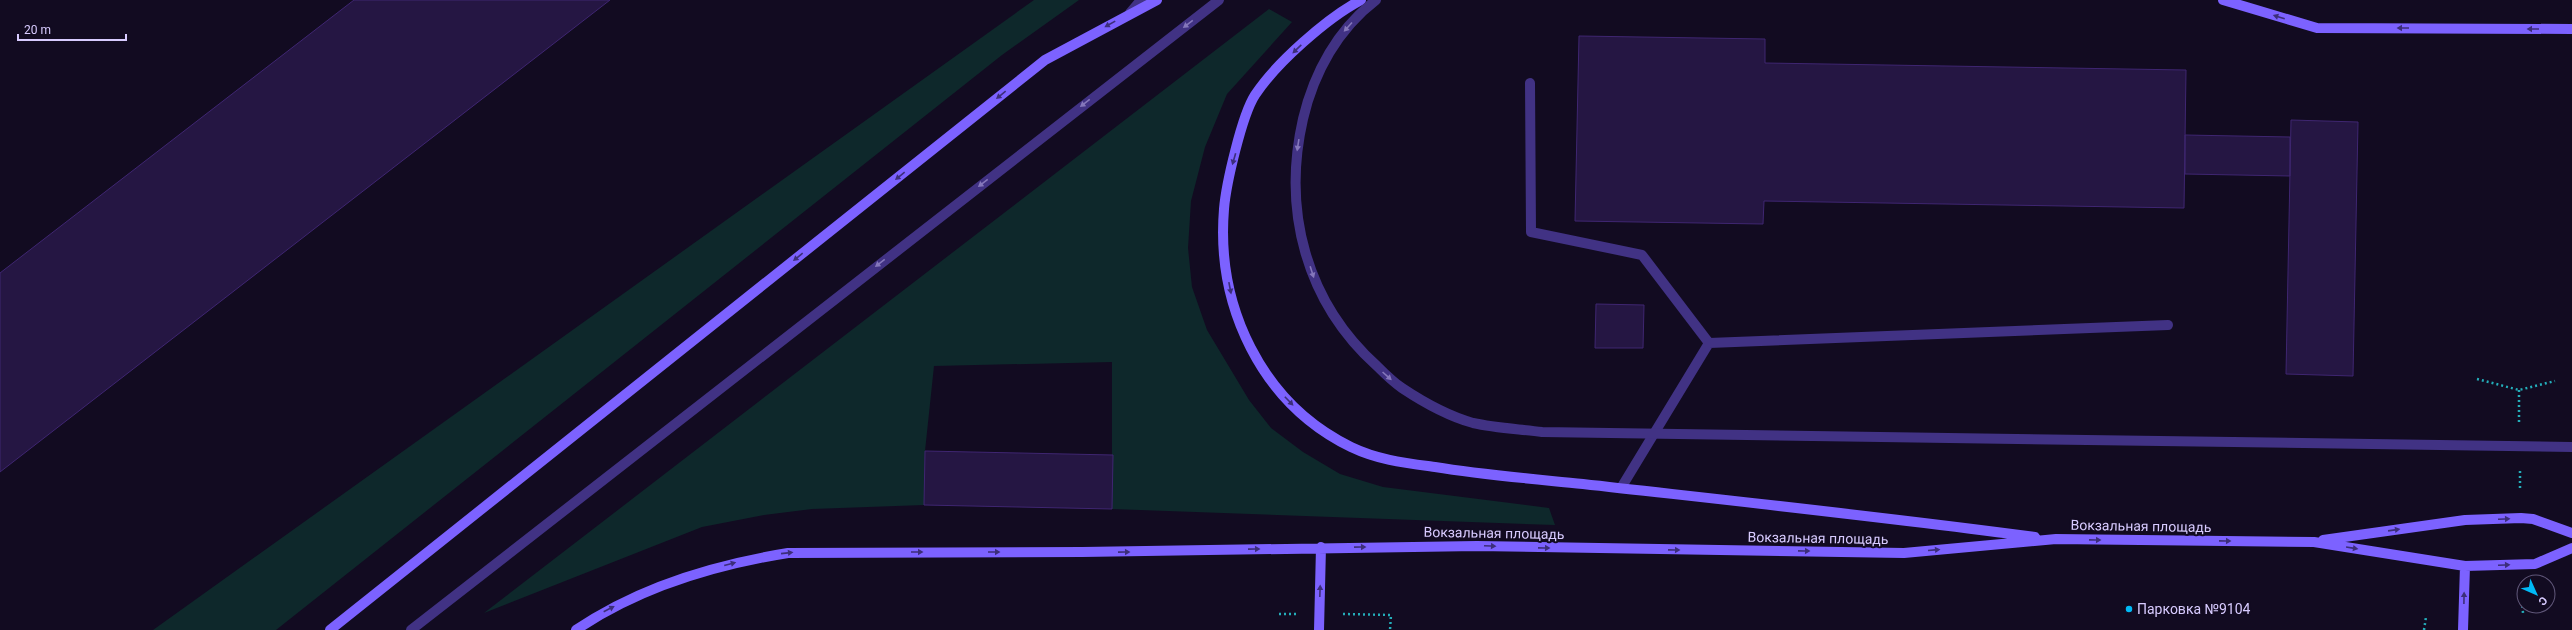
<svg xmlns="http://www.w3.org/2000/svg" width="2572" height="630" font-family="Roboto,sans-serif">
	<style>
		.green { fill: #0e282b }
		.building { fill: #251643; stroke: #3f2671 }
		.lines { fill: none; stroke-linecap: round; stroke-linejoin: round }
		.path { stroke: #24aeba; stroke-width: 2.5; stroke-dasharray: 2 3; stroke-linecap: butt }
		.service { stroke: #413284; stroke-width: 10 }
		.tertiary { stroke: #413284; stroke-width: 10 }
		.secondary { stroke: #7c62ff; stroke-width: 10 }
		.tertiary-bridge { stroke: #413284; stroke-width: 10 }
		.oneway { fill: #3c2e7a }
		.oneway2 { fill: #8577bb }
		.poi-dot { fill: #00baf6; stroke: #120b21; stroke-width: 1.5 }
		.labels { text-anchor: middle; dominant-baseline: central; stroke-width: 4; stroke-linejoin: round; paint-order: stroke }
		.street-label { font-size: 14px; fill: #d8cbff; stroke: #120b21 }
		.poi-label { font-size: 14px; fill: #d8cbff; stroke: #120b21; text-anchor: start }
	</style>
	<rect width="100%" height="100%" fill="#120b21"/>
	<!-- green -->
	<path class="green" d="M 1034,0 L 1079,0 L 1002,55 L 276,630 L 153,630 Z
		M 1269,9 L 1292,22 L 1227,94 L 1205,147 L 1191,201 L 1188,248 L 1192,287 L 1207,330 L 1249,400 L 1271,428 L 1303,452 L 1340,474 L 1383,487 L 1549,508 L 1555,525 L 1112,509 L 1112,362 L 934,366 L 925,451 L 924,505 L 812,509 L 764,515 L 702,527 L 484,613 Z"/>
	<!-- building -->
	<path class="building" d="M 354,0 L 610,0 L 0,472 L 0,273 Z
		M 1579,36 L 1765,39 L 1765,63 L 2186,70 L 2184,208 L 1764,201 L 1763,224 L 1575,221 Z
		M 2291,120 L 2358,122 L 2353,376 L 2286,374 Z
		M 2185,135 L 2290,137 L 2290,176 L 2185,174 Z
		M 1596,304 L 1644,305 L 1643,348 L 1595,348 Z
		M 925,451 L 1113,455 L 1112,509 L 924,505 Z"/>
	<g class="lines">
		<!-- path -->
		<path class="path" d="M 2477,379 L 2519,390 L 2555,381
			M 2519,390 L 2519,422
			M 2520,471 L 2520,491
			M 2522,601 L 2523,613
			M 1279,614 L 1296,614
			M 1343,614 L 1391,615 L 1390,630
			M 2424,630 L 2426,617"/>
		<!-- service -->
		<path class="service" d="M 1130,13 L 1141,0
			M 1530,83 L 1531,232 L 1642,255 L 1709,343 L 2168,325
			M 1621,488 L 1709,343"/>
		<!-- tertiary -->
		<path class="tertiary" d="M 411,630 L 1219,0"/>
		<!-- secondary -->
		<path class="secondary" d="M 1361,0 C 1327,18 1276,63 1255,95 C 1242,115 1226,184 1224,209 C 1216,306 1261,403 1351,447 C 1378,460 1405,463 1435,467 C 1484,475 1534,479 1583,484 C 1734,501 1885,517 2035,537
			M 2223,0 L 2317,28 L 2572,29
			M 2323,540 L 2465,520 L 2521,518 L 2533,519 L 2572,533
			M 330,630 L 1045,60 L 1157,0
			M 576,630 C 639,587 713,565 788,553 L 1082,552 L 1477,546 L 1904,553 L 2056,539 L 2314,542 L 2465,566 L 2535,564 L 2572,548
			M 1319,630 L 1321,547
			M 2463,630 L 2465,566"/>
		<!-- tertiary-bridge -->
		<path class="tertiary-bridge" d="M 1376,0 C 1338,29 1314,72 1303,119 C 1282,211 1306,302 1377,366 C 1385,374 1393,382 1402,388 C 1423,402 1448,416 1473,423 C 1495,428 1519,429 1542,432 L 2572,447"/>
	</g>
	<!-- one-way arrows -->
	<defs><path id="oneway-solid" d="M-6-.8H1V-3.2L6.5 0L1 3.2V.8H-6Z"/></defs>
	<g class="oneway">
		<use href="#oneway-solid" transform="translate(2279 17) rotate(-163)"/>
		<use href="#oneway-solid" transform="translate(1110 24) rotate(151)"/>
		<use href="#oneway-solid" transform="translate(2403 28) rotate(-180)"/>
		<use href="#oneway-solid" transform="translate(2533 29) rotate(-180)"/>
		<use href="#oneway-solid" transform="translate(1297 49) rotate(136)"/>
		<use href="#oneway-solid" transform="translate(1001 95) rotate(141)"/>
		<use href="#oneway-solid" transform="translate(1234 159) rotate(106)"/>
		<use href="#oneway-solid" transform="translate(900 176) rotate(141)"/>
		<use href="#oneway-solid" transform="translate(798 257) rotate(141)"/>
		<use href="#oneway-solid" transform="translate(1230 288) rotate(79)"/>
		<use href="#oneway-solid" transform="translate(1289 401) rotate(46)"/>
		<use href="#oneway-solid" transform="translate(2504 519) rotate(-2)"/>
		<use href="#oneway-solid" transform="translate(2394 530) rotate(-8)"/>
		<use href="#oneway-solid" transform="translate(2095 540) rotate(1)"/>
		<use href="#oneway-solid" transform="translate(2225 541) rotate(1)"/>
		<use href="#oneway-solid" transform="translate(1490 546) rotate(3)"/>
		<use href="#oneway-solid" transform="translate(1360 547) rotate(-1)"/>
		<use href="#oneway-solid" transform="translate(1544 548) rotate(1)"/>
		<use href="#oneway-solid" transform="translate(2352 548) rotate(9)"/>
		<use href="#oneway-solid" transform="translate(1254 549) rotate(-1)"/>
		<use href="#oneway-solid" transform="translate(1674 550) rotate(1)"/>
		<use href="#oneway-solid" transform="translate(1934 550) rotate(-5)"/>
		<use href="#oneway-solid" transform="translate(1804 551) rotate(1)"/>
		<use href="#oneway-solid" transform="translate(917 552)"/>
		<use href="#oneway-solid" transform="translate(994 552)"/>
		<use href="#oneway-solid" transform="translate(1124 552) rotate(-1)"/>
		<use href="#oneway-solid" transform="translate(787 553) rotate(-6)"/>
		<use href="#oneway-solid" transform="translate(730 564) rotate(-15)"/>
		<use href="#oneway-solid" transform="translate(2504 565) rotate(-2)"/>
		<use href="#oneway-solid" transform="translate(1320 591) rotate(-88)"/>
		<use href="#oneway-solid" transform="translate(2464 598) rotate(-89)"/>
		<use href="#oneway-solid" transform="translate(609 609) rotate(-27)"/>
	</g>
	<g class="oneway2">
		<use href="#oneway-solid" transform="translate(1188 24) rotate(143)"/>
		<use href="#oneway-solid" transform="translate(1348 27) rotate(132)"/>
		<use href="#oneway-solid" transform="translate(1085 103) rotate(142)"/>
		<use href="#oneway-solid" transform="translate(1298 145) rotate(99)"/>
		<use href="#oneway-solid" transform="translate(983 183) rotate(142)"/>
		<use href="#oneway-solid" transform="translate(880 263) rotate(142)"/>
		<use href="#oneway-solid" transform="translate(1312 272) rotate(72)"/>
		<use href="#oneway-solid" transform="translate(1387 376) rotate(42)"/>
	</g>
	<!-- markers -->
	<circle class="poi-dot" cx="2129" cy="609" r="4"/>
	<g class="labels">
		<!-- street labels -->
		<g class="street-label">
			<text transform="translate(2141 526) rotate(1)">Вокзальная площадь</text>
			<text transform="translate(1494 533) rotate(1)">Вокзальная площадь</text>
			<text transform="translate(1818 538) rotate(1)">Вокзальная площадь</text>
		</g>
		<!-- poi labels -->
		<g class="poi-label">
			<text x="2137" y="609">Парковка №9104</text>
		</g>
	</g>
	<!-- north arrow -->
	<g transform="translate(2536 594) rotate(135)"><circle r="19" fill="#120b21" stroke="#61587a"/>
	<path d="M0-3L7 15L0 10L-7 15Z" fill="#00baf6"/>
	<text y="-6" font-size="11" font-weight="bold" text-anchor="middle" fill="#d8cbff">С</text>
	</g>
	<!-- scale -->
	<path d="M18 34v6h108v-6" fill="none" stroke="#d8cbff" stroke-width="2"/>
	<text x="24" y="34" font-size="12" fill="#d8cbff" stroke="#120b21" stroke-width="3" paint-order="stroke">20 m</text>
</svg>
